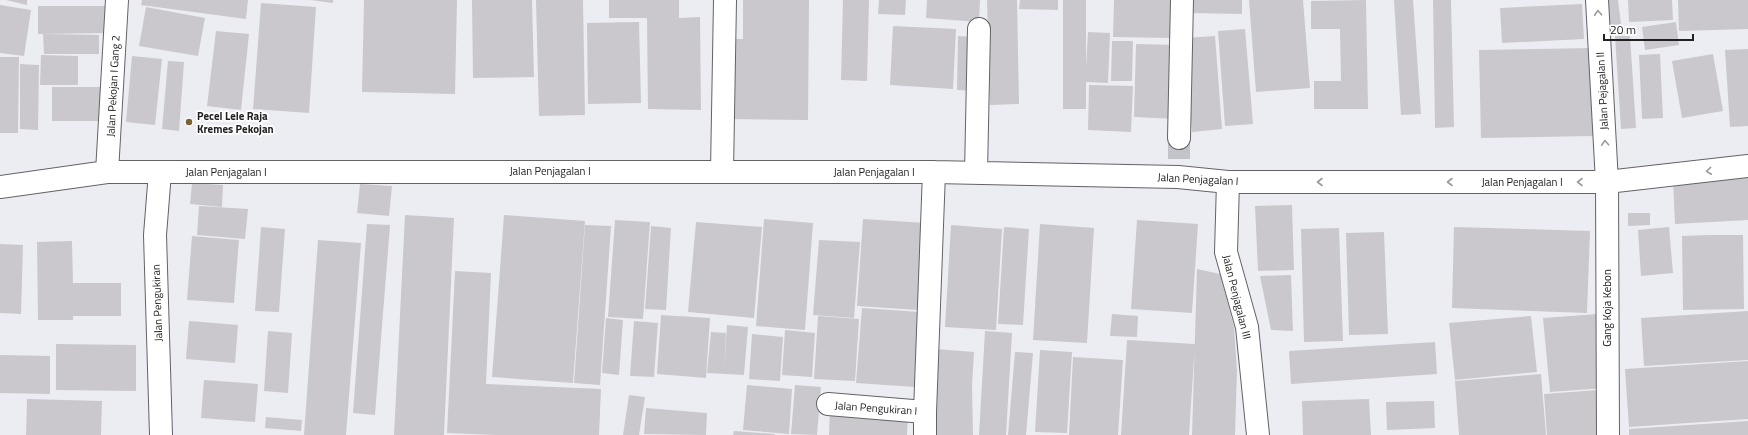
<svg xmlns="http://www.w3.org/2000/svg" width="1748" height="435" font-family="'Titillium Web',sans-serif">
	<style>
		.building { fill: #cac8cc }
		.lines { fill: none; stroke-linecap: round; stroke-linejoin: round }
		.street-tunnel { stroke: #c3c4c9; stroke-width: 22; stroke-dasharray: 22 11; stroke-linecap: butt }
		.street-casing { stroke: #636367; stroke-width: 24 }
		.street { stroke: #fff; stroke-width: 22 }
		.oneway { stroke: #9b9b9c }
		.poi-dot { fill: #7a6333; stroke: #fff; stroke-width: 1.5 }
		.labels { text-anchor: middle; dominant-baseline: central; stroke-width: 3.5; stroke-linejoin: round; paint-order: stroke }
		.street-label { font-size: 11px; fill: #212123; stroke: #fff }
		.poi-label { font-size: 11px; font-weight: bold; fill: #212123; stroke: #fff; text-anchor: start }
	</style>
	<rect width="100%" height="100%" fill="#ecedf2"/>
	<!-- building -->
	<path class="building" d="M 6,0 L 27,0 L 27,5 Z
		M 142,0 L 248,0 L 246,19 L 141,5 Z
		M 310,0 L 333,0 L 333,3 Z
		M 364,0 L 457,0 L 455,94 L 362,92 Z
		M 472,0 L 532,0 L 534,77 L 473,78 Z
		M 536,0 L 583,0 L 585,115 L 539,116 Z
		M 609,0 L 679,0 L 679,18 L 700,17 L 701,110 L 648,109 L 647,18 L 609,18 Z
		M 743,0 L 809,0 L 808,120 L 727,119 L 728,39 L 743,39 Z
		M 843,0 L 869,0 L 867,81 L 841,80 Z
		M 879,0 L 906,0 L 905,15 L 878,14 Z
		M 927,0 L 980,0 L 979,22 L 926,18 Z
		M 987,0 L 1017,0 L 1019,104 L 990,105 Z
		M 1020,0 L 1058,0 L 1058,10 L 1019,9 Z
		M 1063,0 L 1086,0 L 1086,68 L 1088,32 L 1110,33 L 1108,83 L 1086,82 L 1086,109 L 1063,109 Z
		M 1114,0 L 1172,0 L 1171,38 L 1113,37 Z
		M 1189,0 L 1242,0 L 1242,14 L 1189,13 Z
		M 1249,0 L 1303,0 L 1310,88 L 1256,92 Z
		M 1366,0 L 1368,109 L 1314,109 L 1314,81 L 1341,81 L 1340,29 L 1311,29 L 1311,1 Z
		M 1394,0 L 1413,0 L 1421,114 L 1401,115 Z
		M 1433,0 L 1451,0 L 1454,127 L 1435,128 Z
		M 1603,0 L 1618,0 L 1621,24 L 1606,26 Z
		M 1628,0 L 1672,0 L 1673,20 L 1629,22 Z
		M 1678,0 L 1748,0 L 1748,29 L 1679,31 Z
		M 261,3 L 316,7 L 309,113 L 253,109 Z
		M 1582,4 L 1584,39 L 1502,43 L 1500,8 Z
		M 0,5 L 31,10 L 24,56 L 0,53 Z
		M 38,6 L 111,6 L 111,33 L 38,34 Z
		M 146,7 L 205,18 L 198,56 L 139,46 Z
		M 639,22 L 641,103 L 588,104 L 587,23 Z
		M 1676,22 L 1679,45 L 1645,50 L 1642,27 Z
		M 893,26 L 956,29 L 953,89 L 890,85 Z
		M 1245,29 L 1253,124 L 1225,126 L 1218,31 Z
		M 216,31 L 249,34 L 241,110 L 207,106 Z
		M 43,34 L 99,35 L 99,54 L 44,54 Z
		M 958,36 L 977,37 L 976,91 L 957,90 Z
		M 1215,36 L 1222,129 L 1192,132 L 1184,38 Z
		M 1615,36 L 1630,36 L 1636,128 L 1621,129 Z
		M 1112,41 L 1133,41 L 1132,81 L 1111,81 Z
		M 1136,44 L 1179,45 L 1177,119 L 1134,117 Z
		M 1591,48 L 1593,136 L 1481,138 L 1479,50 Z
		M 1748,49 L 1748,126 L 1730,127 L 1725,50 Z
		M 1660,54 L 1663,118 L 1642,119 L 1639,55 Z
		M 1713,54 L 1723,111 L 1682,118 L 1672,61 Z
		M 41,55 L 78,56 L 78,85 L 40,85 Z
		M 132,56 L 162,59 L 155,125 L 126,122 Z
		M 0,57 L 19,57 L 18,133 L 0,133 Z
		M 168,61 L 184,62 L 179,131 L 162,129 Z
		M 20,64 L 39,65 L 38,130 L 20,129 Z
		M 1089,85 L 1133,86 L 1131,132 L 1088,130 Z
		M 52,87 L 107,87 L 107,121 L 52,121 Z
		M 1748,175 L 1748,220 L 1675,224 L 1673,180 Z
		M 192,183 L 223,185 L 222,207 L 190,204 Z
		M 360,184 L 392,186 L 389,216 L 357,213 Z
		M 1292,205 L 1294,270 L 1258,271 L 1255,206 Z
		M 199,206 L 248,209 L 245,239 L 197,235 Z
		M 1628,213 L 1650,213 L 1650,225 L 1628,226 Z
		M 405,215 L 454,218 L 444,435 L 394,435 Z
		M 504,215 L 585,221 L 573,383 L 492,377 Z
		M 764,219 L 813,223 L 805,330 L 756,326 Z
		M 863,219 L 925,223 L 918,310 L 857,306 Z
		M 615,220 L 650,222 L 643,319 L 608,317 Z
		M 1137,220 L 1198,224 L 1192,313 L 1131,309 Z
		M 696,222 L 762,227 L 754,318 L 688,312 Z
		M 367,224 L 390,225 L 375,415 L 353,413 Z
		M 1040,224 L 1094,228 L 1087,343 L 1033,340 Z
		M 585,225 L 611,226 L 600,385 L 574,383 Z
		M 951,225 L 1002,229 L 996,330 L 945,327 Z
		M 651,226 L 671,228 L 666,310 L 645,309 Z
		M 261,227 L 285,229 L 279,312 L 255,311 Z
		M 1004,227 L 1029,229 L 1023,325 L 998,324 Z
		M 1454,227 L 1590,231 L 1587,313 L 1452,308 Z
		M 1669,227 L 1673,273 L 1641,276 L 1638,230 Z
		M 1339,228 L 1343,341 L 1304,342 L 1301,229 Z
		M 1384,232 L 1388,334 L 1349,335 L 1346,233 Z
		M 1709,235 L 1743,235 L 1744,309 L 1683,310 L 1682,236 Z
		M 192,236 L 239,240 L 234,303 L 187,300 Z
		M 318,240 L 361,243 L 346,435 L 304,435 Z
		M 819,240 L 860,242 L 854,318 L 813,315 Z
		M 72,241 L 73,283 L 121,283 L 121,316 L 73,316 L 73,320 L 38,320 L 37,242 Z
		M 0,244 L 23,245 L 21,314 L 0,313 Z
		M 1197,269 L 1220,274 L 1234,327 L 1237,371 L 1235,435 L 1192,435 Z
		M 455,271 L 491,273 L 486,384 L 601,389 L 599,435 L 495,435 L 447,433 Z
		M 1291,275 L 1293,331 L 1271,330 L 1260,276 Z
		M 862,308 L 920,312 L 915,387 L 856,383 Z
		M 1748,311 L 1748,360 L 1644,366 L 1641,318 Z
		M 1112,314 L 1138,316 L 1137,337 L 1110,336 Z
		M 1598,314 L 1605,388 L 1550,392 L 1543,318 Z
		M 661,315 L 710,318 L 706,378 L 657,374 Z
		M 818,316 L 859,319 L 855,381 L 814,379 Z
		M 1531,316 L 1537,372 L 1455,380 L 1449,323 Z
		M 606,318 L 623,320 L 619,375 L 602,373 Z
		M 189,321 L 238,325 L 235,363 L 186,359 Z
		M 634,321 L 658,323 L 654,377 L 630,376 Z
		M 727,325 L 748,327 L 744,375 L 707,373 L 711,332 L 726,333 L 724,372 Z
		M 785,330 L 815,333 L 812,377 L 782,375 Z
		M 268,331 L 292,333 L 288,393 L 264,391 Z
		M 985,331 L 1012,333 L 1006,435 L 979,435 Z
		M 752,334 L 783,337 L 780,381 L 749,379 Z
		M 1127,340 L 1195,344 L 1189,435 L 1121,435 Z
		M 1435,342 L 1437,374 L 1291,384 L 1289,351 Z
		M 56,344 L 136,345 L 136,391 L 56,390 Z
		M 936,349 L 974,352 L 972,386 L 973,435 L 934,435 Z
		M 1040,350 L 1072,352 L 1067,433 L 1035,432 Z
		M 1015,352 L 1033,353 L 1026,435 L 1008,435 Z
		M 0,355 L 50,356 L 50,394 L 0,393 Z
		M 1073,357 L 1123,360 L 1118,435 L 1069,435 Z
		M 1748,361 L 1748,419 L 1629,427 L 1625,369 Z
		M 1541,374 L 1546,435 L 1459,435 L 1455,381 Z
		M 204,380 L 258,384 L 255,422 L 201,418 Z
		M 747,385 L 792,389 L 789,434 L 743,430 Z
		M 795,385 L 821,387 L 817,435 L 791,434 Z
		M 1598,390 L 1601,435 L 1547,435 L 1544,394 Z
		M 629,395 L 645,397 L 639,435 L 623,435 Z
		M 27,399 L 102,401 L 101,435 L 26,435 Z
		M 1369,399 L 1371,435 L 1303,435 L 1302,401 Z
		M 1434,401 L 1435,428 L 1387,430 L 1386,402 Z
		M 830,407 L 908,415 L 907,435 L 829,435 Z
		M 646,408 L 707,413 L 706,435 L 644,434 Z
		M 266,417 L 302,420 L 301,431 L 265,428 Z
		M 1748,421 L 1748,435 L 1629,435 L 1629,429 Z
		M 734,431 L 775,434 L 775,435 L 733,435 Z"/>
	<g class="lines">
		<!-- street-tunnel -->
		<path class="street-tunnel" d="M 1179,159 L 1179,138"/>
		<defs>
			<path id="street" d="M 1597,0 L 1607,182 L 1608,435
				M 1179,138 L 1182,0
				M 722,171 L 725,0
				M 107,172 L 117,0
				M 160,172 L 155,235 L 161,435
				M 976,173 L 979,29
				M 1228,182 L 1226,252 L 1247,327 L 1258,435
				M 0,187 L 107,172 L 934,172 L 1178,177 L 1228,182 L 1607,182 L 1748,166
				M 828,404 L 925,412 L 925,435
				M 925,412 L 934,172"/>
		</defs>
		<!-- street casing -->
		<use href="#street" class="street-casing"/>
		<!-- street -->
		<use href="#street" class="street"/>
	</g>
	<!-- one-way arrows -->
	<defs><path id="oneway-chevron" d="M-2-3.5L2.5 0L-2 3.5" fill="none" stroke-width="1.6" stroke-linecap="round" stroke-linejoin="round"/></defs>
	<g class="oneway">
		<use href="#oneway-chevron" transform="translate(1598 13) rotate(-93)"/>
		<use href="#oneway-chevron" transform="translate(1605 143) rotate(-93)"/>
		<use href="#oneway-chevron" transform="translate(1709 171) rotate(174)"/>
		<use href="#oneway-chevron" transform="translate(1320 182) rotate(180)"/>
		<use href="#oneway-chevron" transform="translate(1450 182) rotate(180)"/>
		<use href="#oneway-chevron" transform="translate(1580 182) rotate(180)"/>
	</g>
	<!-- markers -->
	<circle class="poi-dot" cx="189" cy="122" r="4"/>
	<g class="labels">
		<!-- street labels -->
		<g class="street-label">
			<text transform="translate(113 86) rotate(-87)">Jalan Pekojan I Gang 2</text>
			<text transform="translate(1602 91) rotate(-93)">Jalan Pejagalan II</text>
			<text x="550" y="171">Jalan Penjagalan I</text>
			<text x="226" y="172">Jalan Penjagalan I</text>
			<text x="874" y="172">Jalan Penjagalan I</text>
			<text transform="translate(1198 179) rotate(3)">Jalan Penjagalan I</text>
			<text x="1522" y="182">Jalan Penjagalan I</text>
			<text transform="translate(1237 297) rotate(76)">Jalan Penjagalan III</text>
			<text transform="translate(157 303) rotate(-92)">Jalan Pengukiran</text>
			<text transform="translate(1607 308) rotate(-90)">Gang Koja Kebon</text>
			<text transform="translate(876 408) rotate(4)">Jalan Pengukiran I</text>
		</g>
		<!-- poi labels -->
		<g class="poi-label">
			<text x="197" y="116">Pecel Lele Raja<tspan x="197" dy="13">Kremes Pekojan</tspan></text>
		</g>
	</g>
	<!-- scale -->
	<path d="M1604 34v6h89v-6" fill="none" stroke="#212123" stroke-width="2"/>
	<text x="1610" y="34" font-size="12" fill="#212123" stroke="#ffffff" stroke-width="3" paint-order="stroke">20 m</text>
</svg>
